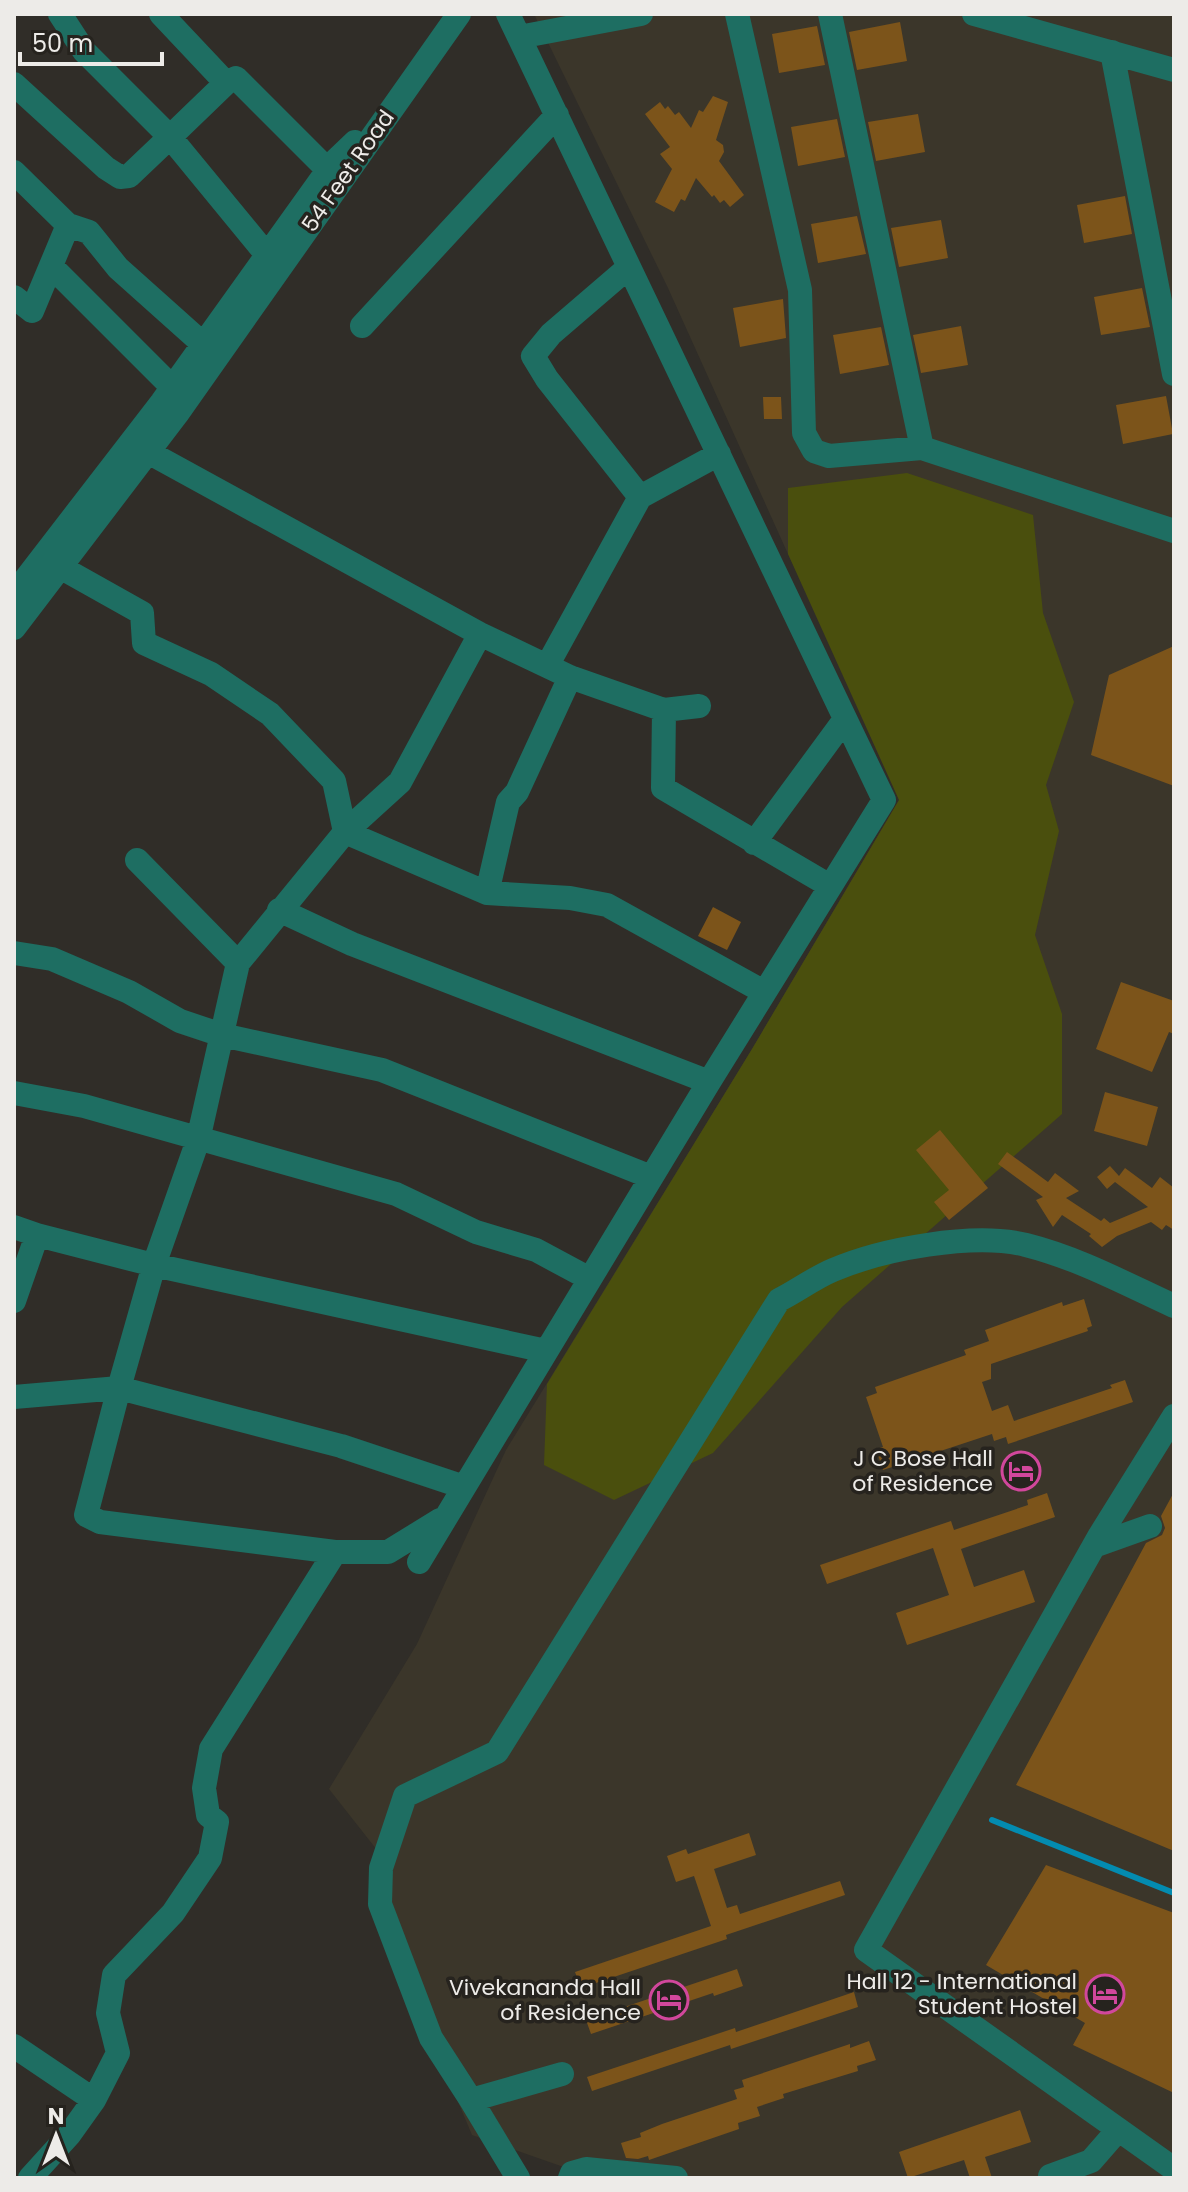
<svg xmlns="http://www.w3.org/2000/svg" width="1188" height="2192" font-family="Poppins,sans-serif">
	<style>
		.built { fill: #3b362a }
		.green { fill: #4a4f0d }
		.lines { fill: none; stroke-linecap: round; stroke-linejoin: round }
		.stream { stroke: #038bb0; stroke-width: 6 }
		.building { fill: #7c541a }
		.minor { stroke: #1e6e62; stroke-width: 24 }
		.labels { text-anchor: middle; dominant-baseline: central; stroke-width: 7; stroke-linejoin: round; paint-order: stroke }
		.street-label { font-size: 22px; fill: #edebe8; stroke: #26231e }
		.poi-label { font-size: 22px; fill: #edebe8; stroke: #26231e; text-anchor: end }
	</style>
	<rect width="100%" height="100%" fill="#302d28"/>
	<!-- built -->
	<path class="built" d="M 534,14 L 1174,14 L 1174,2178 L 653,2178 L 575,2171 L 472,2135 L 430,2035 L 377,1850 L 329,1789 L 417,1644 L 506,1450 L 752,1049 L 899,800 L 850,681 L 788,554 L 668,288 Z"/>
	<!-- green -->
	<path class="green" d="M 907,473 L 1033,515 L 1043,613 L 1074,702 L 1046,785 L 1059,831 L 1035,935 L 1062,1014 L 1062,1114 L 842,1307 L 713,1453 L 614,1500 L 544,1465 L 547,1384 L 752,1049 L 899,800 L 788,554 L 788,488 Z"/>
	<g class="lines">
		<!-- stream -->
		<path class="stream" d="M 992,1820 L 1174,1893"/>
	</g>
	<!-- building -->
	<path class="building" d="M 900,22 L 907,61 L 857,70 L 849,32 Z
		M 817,26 L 825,65 L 779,73 L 772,34 Z
		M 713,96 L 728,102 L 716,140 L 723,145 L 724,152 L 719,161 L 744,195 L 730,207 L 724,200 L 720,203 L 714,195 L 712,197 L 696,178 L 685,201 L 681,199 L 674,212 L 655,202 L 672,169 L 660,154 L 670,147 L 645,114 L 660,102 L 665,109 L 668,106 L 675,115 L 679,112 L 691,128 L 699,110 L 703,112 Z
		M 918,114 L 925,152 L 876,161 L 868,122 Z
		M 837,119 L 845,157 L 798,166 L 791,127 Z
		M 1125,196 L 1132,234 L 1084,243 L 1077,205 Z
		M 857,216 L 866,254 L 818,263 L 811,224 Z
		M 941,220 L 948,258 L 899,267 L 891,228 Z
		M 1142,288 L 1150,327 L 1101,335 L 1094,297 Z
		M 783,299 L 786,338 L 740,347 L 733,308 Z
		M 961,326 L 968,365 L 921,373 L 913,335 Z
		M 881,327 L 889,365 L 840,374 L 833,335 Z
		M 1166,396 L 1173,434 L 1123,444 L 1116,405 Z
		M 763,397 L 781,397 L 782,419 L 764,419 Z
		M 1174,646 L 1174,786 L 1091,755 L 1109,675 Z
		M 713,907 L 741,922 L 727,950 L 698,936 Z
		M 1121,982 L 1174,1001 L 1174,1034 L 1169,1032 L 1152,1072 L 1096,1049 Z
		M 1105,1092 L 1158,1107 L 1147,1146 L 1094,1131 Z
		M 940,1130 L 988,1188 L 949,1220 L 934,1202 L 949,1190 L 916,1150 Z
		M 1007,1152 L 1048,1182 L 1055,1173 L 1079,1191 L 1066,1198 L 1101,1221 L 1104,1218 L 1110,1223 L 1148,1207 L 1115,1182 L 1107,1189 L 1097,1177 L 1110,1166 L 1119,1176 L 1125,1168 L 1152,1188 L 1160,1177 L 1174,1188 L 1174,1230 L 1166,1225 L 1162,1230 L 1151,1222 L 1117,1236 L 1102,1247 L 1089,1236 L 1091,1234 L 1062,1215 L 1053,1227 L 1036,1200 L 1043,1197 L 998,1164 Z
		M 1084,1299 L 1092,1326 L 1087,1328 L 1088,1331 L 991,1364 L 991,1379 L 982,1382 L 992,1411 L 1008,1405 L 1014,1421 L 1112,1388 L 1110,1385 L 1125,1380 L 1133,1402 L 1008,1444 L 1006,1437 L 994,1441 L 992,1434 L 883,1470 L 876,1449 L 883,1447 L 866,1397 L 877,1393 L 875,1387 L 966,1355 L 964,1350 L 989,1341 L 985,1330 L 1062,1302 L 1063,1306 Z
		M 1174,1492 L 1174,1851 L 1016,1785 L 1146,1543 L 1162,1535 L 1165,1528 L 1161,1516 Z
		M 1047,1493 L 1055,1517 L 961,1549 L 974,1587 L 1024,1570 L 1035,1602 L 907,1645 L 896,1613 L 949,1595 L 933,1548 L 827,1584 L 820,1565 L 951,1521 L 954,1530 L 1028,1505 L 1027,1500 Z
		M 749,1833 L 756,1855 L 714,1869 L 727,1908 L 737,1905 L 740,1914 L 840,1881 L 845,1895 L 726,1935 L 727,1939 L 581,1988 L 575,1972 L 711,1926 L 694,1876 L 676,1882 L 667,1856 L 686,1849 L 688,1854 Z
		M 1046,1865 L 1174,1913 L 1174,2093 L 1073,2045 L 1085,2023 L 986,1965 Z
		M 737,1969 L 743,1986 L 714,1996 L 713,1993 L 591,2034 L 586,2020 Z
		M 854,1992 L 858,2007 L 731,2049 L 730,2045 L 592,2091 L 587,2077 L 735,2028 L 736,2032 Z
		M 869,2041 L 876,2060 L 857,2066 L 858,2071 L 783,2094 L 784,2098 L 757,2107 L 760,2116 L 738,2123 L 739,2129 L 649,2160 L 648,2156 L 638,2159 L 626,2158 L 621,2143 L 641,2137 L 640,2133 L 662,2124 L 737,2099 L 734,2090 L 744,2087 L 742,2080 L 850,2044 L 850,2048 Z
		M 1020,2110 L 1031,2142 L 985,2157 L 992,2178 L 970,2178 L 964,2160 L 908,2178 L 899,2152 Z"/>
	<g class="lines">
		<!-- minor -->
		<path class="minor" d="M 161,14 L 226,83
			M 737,14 L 800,290 L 804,433 L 814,451 L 829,456 L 922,448 L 1174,531
			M 830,14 L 922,448
			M 974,14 L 1174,70
			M 519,37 L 641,14
			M 1112,52 L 1174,374
			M 14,84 L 106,168 L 120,177 L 129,176 L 170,137 L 84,51 L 60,14
			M 14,172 L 68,225 L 32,311 L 14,297
			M 68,225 L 89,232 L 118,268 L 203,344
			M 267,255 L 170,137 L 226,83 L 236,78 L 328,170
			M 51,266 L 172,387
			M 629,267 L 551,334 L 533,356 L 547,379 L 640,497
			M 362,326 L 557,115
			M 148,452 L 480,634 L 570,677 L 664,710 L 699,706
			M 60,567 L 142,613 L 144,643 L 211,674 L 270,714 L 334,781 L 345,832 L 487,893 L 570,898 L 607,905 L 764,992
			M 14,594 L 162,402 L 333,163 L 355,142
			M 14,628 L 177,414 L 459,14
			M 547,666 L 640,497 L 719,454
			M 664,710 L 663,788 L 830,886
			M 754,843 L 845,719
			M 137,860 L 238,963 L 198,1140 L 154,1265 L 119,1388 L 341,1446 L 464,1487
			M 487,893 L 508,802 L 517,792 L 570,677
			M 279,910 L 352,944 L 709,1082
			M 14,953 L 52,959 L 129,992 L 180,1021 L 222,1035 L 382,1070 L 651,1177
			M 238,963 L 345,832 L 400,782 L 480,634
			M 14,1093 L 84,1106 L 396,1194 L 476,1232 L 536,1250 L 590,1279
			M 14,1227 L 37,1235 L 154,1265 L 546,1351
			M 14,1301 L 37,1235
			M 14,1397 L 119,1388 L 86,1515 L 100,1522 L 335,1552 L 388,1552 L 440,1520
			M 1174,1416 L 1100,1535 L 866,1950 L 1174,2169
			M 1094,1546 L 1150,1526
			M 419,1562 L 709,1082 L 884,800 L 508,14
			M 14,2046 L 94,2100
			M 562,2074 L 471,2100 L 431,2038 L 380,1904 L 381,1868 L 405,1796 L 497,1752 L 779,1300 C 797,1291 814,1278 833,1270 C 882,1249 973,1232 1026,1245 C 1078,1258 1126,1284 1174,1306
			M 471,2100 L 518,2178
			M 1050,2176 L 1091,2161 L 1118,2130
			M 30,2178 L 69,2135 L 94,2100 L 118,2053 L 108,2013 L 114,1975 L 173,1913 L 210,1858 L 217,1822 L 208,1815 L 204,1788 L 211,1749 L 335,1552
			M 570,2178 L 572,2173 L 586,2169 L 676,2178"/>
	</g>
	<!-- icons -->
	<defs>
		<symbol id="hotel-ring" viewBox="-11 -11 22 22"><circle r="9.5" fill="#26231e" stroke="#d1479c" stroke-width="1.5"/><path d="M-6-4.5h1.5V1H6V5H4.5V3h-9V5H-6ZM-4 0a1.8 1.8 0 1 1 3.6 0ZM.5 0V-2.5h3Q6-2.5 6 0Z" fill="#d1479c"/></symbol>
	</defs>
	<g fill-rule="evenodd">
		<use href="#hotel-ring" x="999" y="1449" width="44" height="44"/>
		<use href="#hotel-ring" x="1083" y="1972" width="44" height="44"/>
		<use href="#hotel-ring" x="647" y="1978" width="44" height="44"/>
	</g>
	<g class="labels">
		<!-- street labels -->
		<g class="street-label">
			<text transform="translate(348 171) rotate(-55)">54 Feet Road</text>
		</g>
		<!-- poi labels -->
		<g class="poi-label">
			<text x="993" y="1458">J C Bose Hall<tspan x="993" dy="25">of Residence</tspan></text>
			<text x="1077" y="1981">Hall 12 - International<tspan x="1077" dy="25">Student Hostel</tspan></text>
			<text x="641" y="1987">Vivekananda Hall<tspan x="641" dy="25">of Residence</tspan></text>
		</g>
	</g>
	<!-- border -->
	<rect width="1188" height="2192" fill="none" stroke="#edebe8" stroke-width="32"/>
	<!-- north arrow -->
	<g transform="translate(56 2136)" stroke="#26231e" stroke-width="6" paint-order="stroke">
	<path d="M0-6L14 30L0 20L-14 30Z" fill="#edebe8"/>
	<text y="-12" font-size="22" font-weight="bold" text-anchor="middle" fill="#edebe8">N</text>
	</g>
	<!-- scale -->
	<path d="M20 52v12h142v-12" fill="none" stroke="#edebe8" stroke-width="4"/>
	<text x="32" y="52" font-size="24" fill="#edebe8" stroke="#26231e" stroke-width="6" paint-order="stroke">50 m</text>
</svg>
